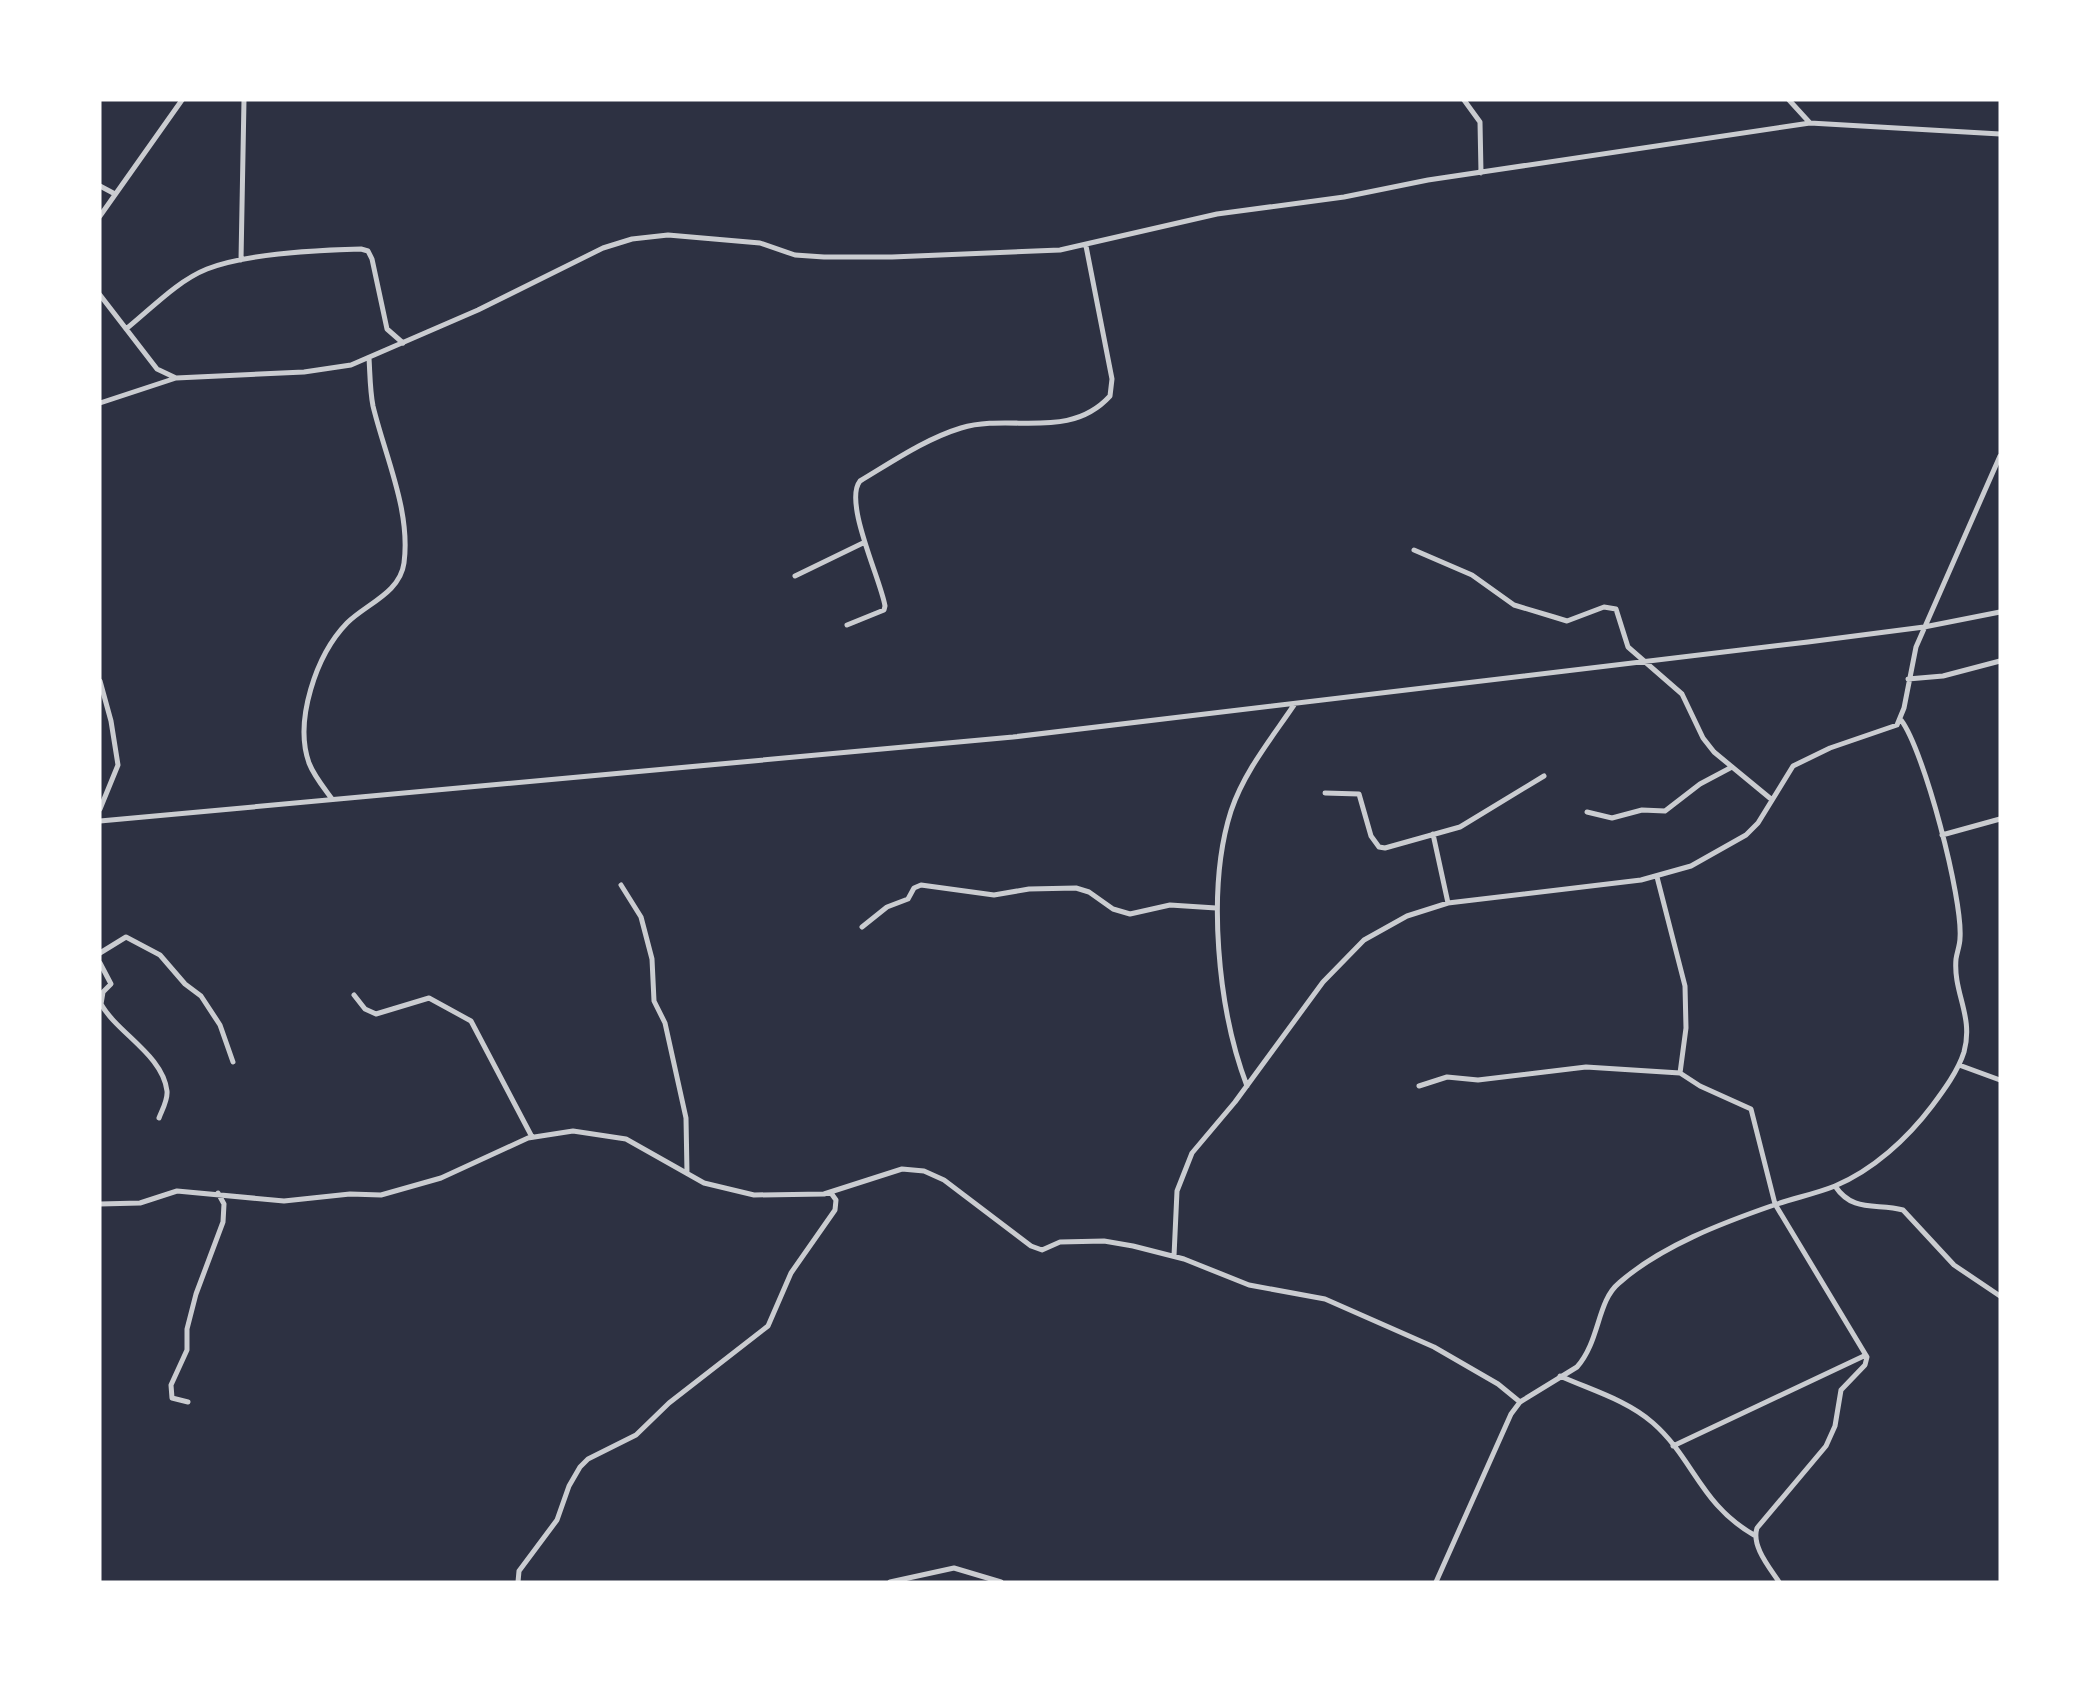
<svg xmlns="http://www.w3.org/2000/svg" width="2100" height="1682" font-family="Manrope,sans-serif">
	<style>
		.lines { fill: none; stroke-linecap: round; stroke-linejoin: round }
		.minor { stroke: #caccd0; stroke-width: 5 }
	</style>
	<rect width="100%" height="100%" fill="#2d3142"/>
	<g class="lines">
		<!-- minor -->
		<path class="minor" d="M 1464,100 L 1480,122 L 1481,173
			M 1789,100 L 1810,123
			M 100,186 L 115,194
			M 100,216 L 182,100
			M 241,260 L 244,100
			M 100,295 L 157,369 L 176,378
			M 126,329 C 151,309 177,281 207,269 C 245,254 320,250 361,249 L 368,251 L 372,259 L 387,329 L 403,343
			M 100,403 L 176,378 L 304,372 L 351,365 L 478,310 L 603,248 L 632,239 L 668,235 L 760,243 L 795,255 L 824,257 L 892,257 L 1060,250 L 1217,214 L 1344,197 L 1428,180 L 1810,123 L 2000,134
			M 1414,550 L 1472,575 L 1514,605 L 1554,617 L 1567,621 L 1604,607 L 1616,609 L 1628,647 L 1682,694 L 1703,738 L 1714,752 L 1771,799
			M 795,576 L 863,543
			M 847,625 L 884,610 L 885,606 C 881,580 843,502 860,481 C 892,462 925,439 961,428 C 1011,413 1069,441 1110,396 L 1112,379 L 1086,246
			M 1908,679 L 1943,676 L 2000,661
			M 100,681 L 111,721 L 118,765 L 100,809
			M 1325,793 L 1359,794 L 1371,836 L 1379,847 L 1385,848 L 1460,827 L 1544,776
			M 332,799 C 324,788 314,776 309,763 C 294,721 316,655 347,623 C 366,604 400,593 404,563 C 411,511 385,456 373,406 C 370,391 370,374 369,358
			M 1587,812 L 1612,818 L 1642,810 L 1665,811 L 1700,784 L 1732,767
			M 100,821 L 1013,737 L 1808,642 L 1924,627 L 2000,612
			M 1433,834 L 1448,903
			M 1942,835 L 2000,819
			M 1657,877 L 1685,986 L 1686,1028 L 1680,1073 L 1700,1086 L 1751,1109 L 1775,1204 L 1867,1357 L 1865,1365 L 1841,1390 L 1835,1426 L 1826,1446 L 1757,1528 C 1751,1546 1770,1568 1779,1582
			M 621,885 L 641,917 L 652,959 L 654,1001 L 665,1023 L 686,1118 L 687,1173
			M 862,927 L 887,907 L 908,899 L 914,888 L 921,885 L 994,895 L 1029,889 L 1076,888 L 1089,892 L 1113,909 L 1130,914 L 1170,905 L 1216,908
			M 100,953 L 126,937 L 160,955 L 185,984 L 201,996 L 220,1025 L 233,1062
			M 100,963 L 111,984 L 103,992 L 101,1004 C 117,1033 163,1055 167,1091 C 168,1100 162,1110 159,1118
			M 354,995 L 365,1009 L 376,1014 L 429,998 L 471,1021 L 532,1137
			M 1959,1065 L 2000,1080
			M 1247,1086 C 1218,1010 1206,889 1231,811 C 1244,772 1271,739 1294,705
			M 1419,1086 L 1447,1077 L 1478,1080 L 1586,1067 L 1680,1073
			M 1835,1186 C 1853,1213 1876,1203 1903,1210 L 1954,1265 L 2000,1296
			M 100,1204 L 140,1203 L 177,1191 L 284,1201 L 350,1194 L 381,1195 L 441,1178 L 528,1138 L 573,1131 L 626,1139 L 704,1183 L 754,1195 L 824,1194 L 902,1169 L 924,1171 L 944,1180 L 1031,1246 L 1042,1250 L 1060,1242 L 1104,1241 L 1133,1246 L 1184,1259 L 1249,1285 L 1325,1299 L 1434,1347 L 1498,1384 L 1520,1402
			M 1174,1256 L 1177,1191 L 1192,1153 L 1235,1102 L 1323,982 L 1364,940 L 1407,916 L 1448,903 L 1641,880 L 1691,866 L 1746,835 L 1758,823 L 1793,766 L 1830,748 L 1897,725 L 1904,708 L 1916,647 L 2000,456
			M 1560,1376 C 1591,1390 1627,1400 1653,1423 C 1694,1459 1700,1504 1754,1535
			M 188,1402 L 172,1398 L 171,1385 L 187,1350 L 187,1329 L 196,1294 L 223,1222 L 224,1204 L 218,1193
			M 1673,1446 L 1866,1355
			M 518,1582 L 519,1571 L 557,1520 L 569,1486 L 580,1467 L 588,1459 L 636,1435 L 669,1403 L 768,1326 L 791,1273 L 835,1210 L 836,1200 L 831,1193
			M 890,1582 L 954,1568 L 1001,1582
			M 1436,1582 L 1511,1414 L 1520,1402 L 1577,1367 C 1600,1341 1597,1301 1619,1283 C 1661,1246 1722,1223 1774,1205 C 1794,1198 1815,1194 1835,1186 C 1873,1170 1907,1139 1932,1106 C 1944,1090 1958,1071 1964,1052 C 1974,1016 1953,993 1956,959 C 1957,952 1960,945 1960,938 C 1963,899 1924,750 1901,720"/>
	</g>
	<!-- border -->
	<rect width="2100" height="1682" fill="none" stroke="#ffffff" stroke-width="203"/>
</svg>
